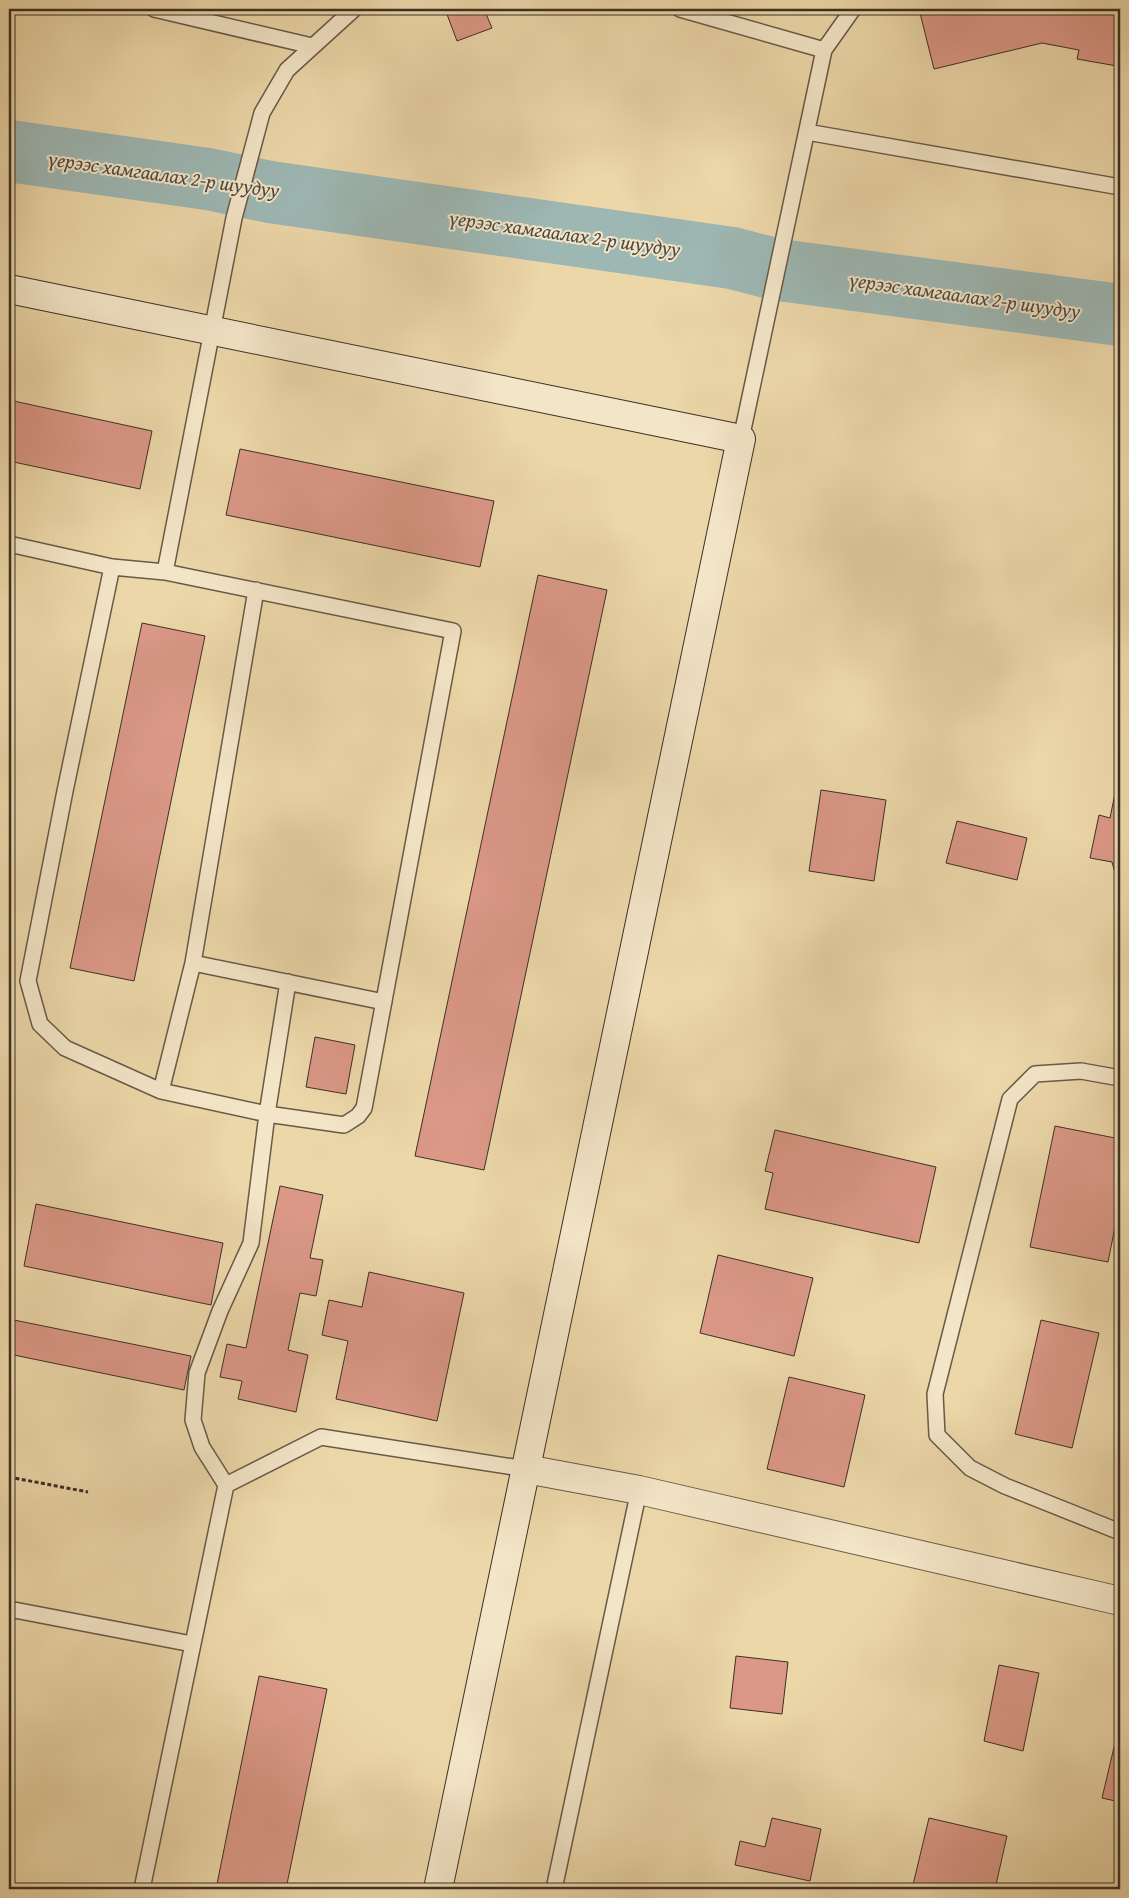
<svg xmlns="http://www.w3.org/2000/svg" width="1129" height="1898" font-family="'Gentium Book Plus',serif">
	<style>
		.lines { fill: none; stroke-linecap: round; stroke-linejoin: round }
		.river { stroke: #9db7b3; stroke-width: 62 }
		.building { fill: #db9887; stroke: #3c3027 }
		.lane-casing { stroke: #685a48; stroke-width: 18 }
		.street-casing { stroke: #685a48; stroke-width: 30 }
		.secondary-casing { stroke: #3c3027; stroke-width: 30 }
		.path { stroke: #3c3027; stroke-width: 3; stroke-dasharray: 4 2.5; stroke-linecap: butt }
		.lane { stroke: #f3e5c7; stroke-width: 15 }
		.street { stroke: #f3e5c7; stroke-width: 28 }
		.secondary { stroke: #f3e5c7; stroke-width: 28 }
		.labels { text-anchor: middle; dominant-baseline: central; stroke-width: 4; stroke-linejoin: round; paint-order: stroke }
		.water-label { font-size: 20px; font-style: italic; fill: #4f4b43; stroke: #f3e5c7 }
	</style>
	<rect width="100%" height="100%" fill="#ecd7a9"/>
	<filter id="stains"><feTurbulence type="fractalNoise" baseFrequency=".004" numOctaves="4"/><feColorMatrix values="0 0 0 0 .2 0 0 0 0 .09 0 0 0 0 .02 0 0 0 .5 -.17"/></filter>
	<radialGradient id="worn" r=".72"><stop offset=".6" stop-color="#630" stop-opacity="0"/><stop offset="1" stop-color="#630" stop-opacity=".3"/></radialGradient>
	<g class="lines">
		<!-- river -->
		<path class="river" d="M 9,151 L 208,179 L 270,192 L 732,258 L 779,270 L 1120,315"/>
	</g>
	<!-- building -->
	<path class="building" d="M 445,9 L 484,9 L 492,28 L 457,41 Z
		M 919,9 L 1120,9 L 1120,56 L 1117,66 L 1077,59 L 1079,50 L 1042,43 L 934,69 Z
		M 9,400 L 152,431 L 140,489 L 9,461 Z
		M 240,449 L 494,501 L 480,567 L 226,515 Z
		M 538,575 L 607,590 L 484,1170 L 415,1156 Z
		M 142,623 L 205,636 L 134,981 L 70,968 Z
		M 1119,774 L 1120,774 L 1120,874 L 1115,873 L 1112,862 L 1090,858 L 1099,815 L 1110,818 Z
		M 821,790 L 886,800 L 874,881 L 809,871 Z
		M 957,821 L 1027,838 L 1017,880 L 946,863 Z
		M 315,1037 L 355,1045 L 346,1094 L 306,1087 Z
		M 1055,1126 L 1120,1139 L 1120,1202 L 1108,1262 L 1030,1247 Z
		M 775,1130 L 936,1167 L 919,1243 L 765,1209 L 773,1173 L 765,1171 Z
		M 280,1186 L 323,1195 L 310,1258 L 323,1260 L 316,1296 L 300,1293 L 288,1350 L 308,1355 L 296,1412 L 238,1399 L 242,1381 L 220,1377 L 227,1344 L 246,1348 Z
		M 36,1204 L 223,1243 L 211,1305 L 24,1266 Z
		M 718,1255 L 813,1278 L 794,1356 L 700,1333 Z
		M 369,1272 L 464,1293 L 437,1421 L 336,1399 L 348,1341 L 322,1335 L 329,1300 L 362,1307 Z
		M 9,1319 L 191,1356 L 184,1390 L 9,1354 Z
		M 1041,1320 L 1099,1333 L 1072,1448 L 1015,1434 Z
		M 789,1377 L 865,1395 L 844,1487 L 767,1469 Z
		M 736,1656 L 788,1662 L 782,1714 L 730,1708 Z
		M 999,1665 L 1039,1673 L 1023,1751 L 984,1741 Z
		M 259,1676 L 327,1689 L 286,1889 L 216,1889 Z
		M 1120,1722 L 1120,1802 L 1102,1798 Z
		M 772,1818 L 821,1829 L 810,1881 L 735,1865 L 740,1841 L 765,1847 Z
		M 929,1818 L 1007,1836 L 995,1889 L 912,1889 Z"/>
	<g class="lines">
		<defs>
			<path id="lane" d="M 154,9 L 312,46
				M 680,9 L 824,50
				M 807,132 L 1120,187
				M 741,439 L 824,50 L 853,9
				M 9,544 L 112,567 L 165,572 L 453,631 L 364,1108 L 358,1116 L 344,1125 L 267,1114 L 288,982
				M 112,567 L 65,791 L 28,981 L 40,1024 L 65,1048 L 161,1091
				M 165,572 L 234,218 L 262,113 L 287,70 L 354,9
				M 193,963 L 384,1002
				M 1120,1078 L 1081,1071 L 1035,1074 L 1010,1099 L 935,1394 L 937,1435 L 970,1468 L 1005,1486 L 1120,1532
				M 226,1485 L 202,1447 L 193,1420 L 197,1373 L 220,1311 L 251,1243 L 267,1114 L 161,1091 L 193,963 L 256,590
				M 9,1609 L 192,1644
				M 142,1889 L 226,1485 L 321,1437 L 526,1469
				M 554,1889 L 639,1490"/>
			<path id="street" d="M 526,1469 L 639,1490 L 1120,1601"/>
			<path id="secondary" d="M 9,289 L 741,439 L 438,1889"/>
		</defs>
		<!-- lane casing -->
		<use href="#lane" class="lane-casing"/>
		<!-- street casing -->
		<use href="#street" class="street-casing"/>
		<!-- secondary casing -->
		<use href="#secondary" class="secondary-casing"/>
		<!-- path -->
		<path class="path" d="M 9,1477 L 88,1492"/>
		<!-- lane -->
		<use href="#lane" class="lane"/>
		<!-- street -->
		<use href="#street" class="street"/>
		<!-- secondary -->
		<use href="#secondary" class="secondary"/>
	</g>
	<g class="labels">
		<!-- water labels -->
		<g class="water-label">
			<text transform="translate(164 174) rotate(8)">үерээс хамгаалах 2-р шуудуу</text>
			<text transform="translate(565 233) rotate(8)">үерээс хамгаалах 2-р шуудуу</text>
			<text transform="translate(965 295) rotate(8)">үерээс хамгаалах 2-р шуудуу</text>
		</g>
	</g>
	<!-- margin -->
	<rect width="1129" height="1898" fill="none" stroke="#ecd7a9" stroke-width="30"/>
	<rect x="10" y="10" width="1109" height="1878" fill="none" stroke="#3c3027" stroke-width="2.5"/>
	<rect x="15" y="15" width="1099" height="1868" fill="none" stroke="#3c3027"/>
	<rect width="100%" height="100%" filter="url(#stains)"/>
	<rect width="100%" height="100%" fill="url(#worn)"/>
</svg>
